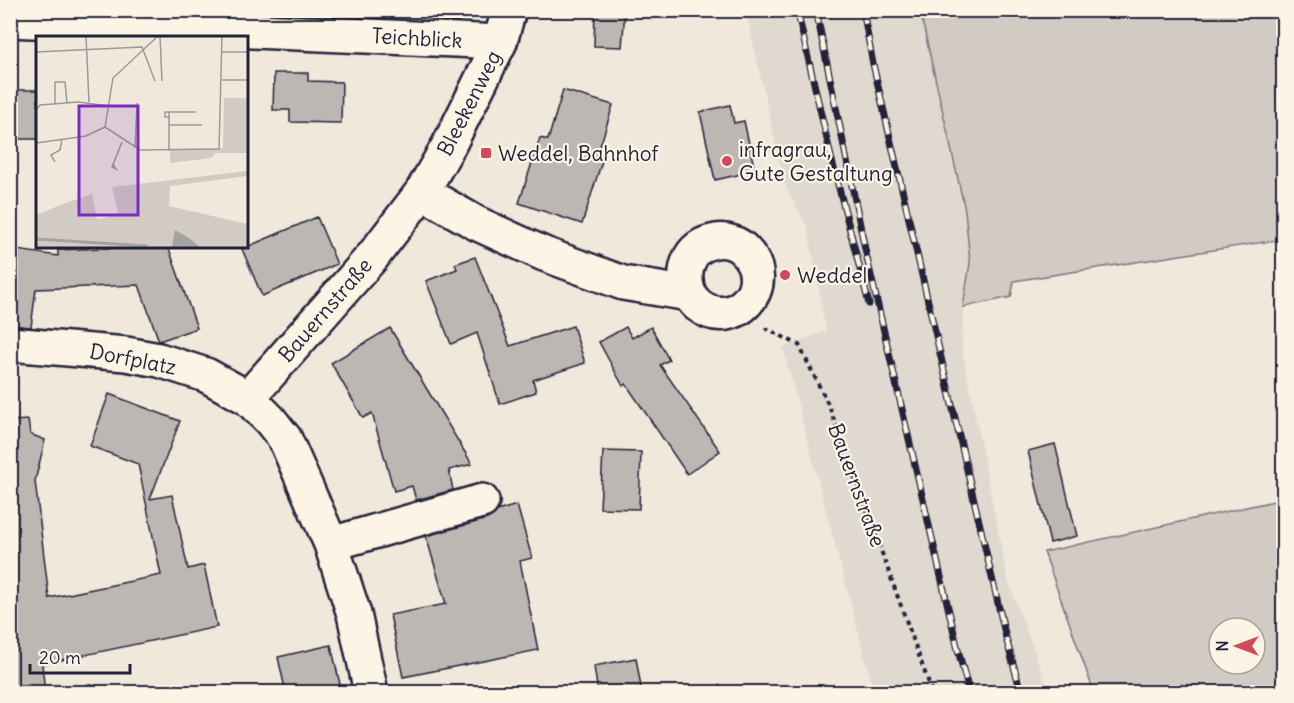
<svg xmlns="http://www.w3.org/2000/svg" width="1294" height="703" font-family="Delius,sans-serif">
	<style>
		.built { fill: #e0d9cf }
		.green { fill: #d1cbc3; stroke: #7a767f; stroke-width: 1.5; fill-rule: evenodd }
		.building { fill: #bcb7b3; stroke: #22223b; stroke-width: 1.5 }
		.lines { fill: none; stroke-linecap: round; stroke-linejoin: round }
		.minor-casing { stroke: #22223b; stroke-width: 38 }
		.path { stroke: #22223b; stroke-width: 4; stroke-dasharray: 4.5 4.5; stroke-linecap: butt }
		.minor { stroke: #fcf5e5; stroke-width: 33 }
		.rail-casing { stroke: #22223b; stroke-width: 7 }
		.rail { stroke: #fcf5e5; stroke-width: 4.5; stroke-dasharray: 14; stroke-linecap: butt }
		.poi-dot { fill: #d1495b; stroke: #fcf5e5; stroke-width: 2 }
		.labels { text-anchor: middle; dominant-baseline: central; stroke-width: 4.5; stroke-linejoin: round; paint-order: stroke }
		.street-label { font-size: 21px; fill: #22223b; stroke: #fcf5e5 }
		.poi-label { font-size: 21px; fill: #22223b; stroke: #fcf5e5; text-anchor: start }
		.inset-river { fill: none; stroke: #a6a2a2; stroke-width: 3 }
		.inset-road { fill: none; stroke: #9d999b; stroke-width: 1.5 }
		.view { fill: #7b2cbf; fill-opacity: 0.15; stroke: #7b2cbf; stroke-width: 3 }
		.inset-edge { fill: none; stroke: #22223b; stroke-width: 3 }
	</style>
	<rect width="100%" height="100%" fill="#efe8db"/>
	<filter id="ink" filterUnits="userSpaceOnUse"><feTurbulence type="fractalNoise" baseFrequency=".0167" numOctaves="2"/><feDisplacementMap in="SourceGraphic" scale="12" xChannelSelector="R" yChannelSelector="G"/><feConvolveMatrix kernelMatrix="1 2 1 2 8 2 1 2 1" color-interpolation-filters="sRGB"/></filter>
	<g filter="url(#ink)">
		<!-- built -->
		<path class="built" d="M 746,11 L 920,11 L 965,210 L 970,263 L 963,307 L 962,349 L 1008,581 L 1049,692 L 874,692 L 783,348 L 826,331 L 808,228 L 785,185 Z"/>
		<!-- green -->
		<path class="green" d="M 920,11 L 1283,11 L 1283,276 L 1277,240 L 1014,281 L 1011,297 L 963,307 L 970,263 L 965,210 Z
			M 1283,499 L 1283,692 L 1094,692 L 1044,552 ZM 1219,628 L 1255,628 L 1255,664 L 1219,664 Z"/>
		<!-- building -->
		<path class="building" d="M 595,10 L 625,11 L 622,47 L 594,46 Z
			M 274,73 L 308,73 L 308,81 L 342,82 L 341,123 L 290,122 L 290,110 L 273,110 Z
			M 10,90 L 38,90 L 38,139 L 10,139 Z
			M 563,90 L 613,105 L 597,156 L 603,158 L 582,224 L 519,203 L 540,138 L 548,140 Z
			M 730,105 L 734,123 L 744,121 L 755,171 L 715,180 L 700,112 Z
			M 317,217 L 337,264 L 262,296 L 242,249 Z
			M 124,246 L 168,246 L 197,328 L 159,341 L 139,285 L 36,289 L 31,327 L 10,325 L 10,249 L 58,256 L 58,250 L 125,247 Z
			M 475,257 L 510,346 L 573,326 L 585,363 L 533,380 L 536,392 L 500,404 L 477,333 L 451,344 L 426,281 L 457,269 L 455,264 Z
			M 626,327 L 632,338 L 651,327 L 669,360 L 660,365 L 720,451 L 687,474 L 626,384 L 623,386 L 599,342 Z
			M 390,328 L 472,464 L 449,470 L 453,490 L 416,500 L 412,486 L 394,491 L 372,413 L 363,418 L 331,363 Z
			M 109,394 L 180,421 L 150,499 L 172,495 L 188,569 L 204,565 L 217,627 L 42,664 L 45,693 L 10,693 L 10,421 L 28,420 L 30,434 L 45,440 L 35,481 L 49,598 L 161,575 L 138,464 L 90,446 Z
			M 1055,444 L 1077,536 L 1050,543 L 1028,451 Z
			M 603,451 L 641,452 L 639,509 L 600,508 Z
			M 517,505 L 532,558 L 520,561 L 538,650 L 403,677 L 390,615 L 446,604 L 426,536 L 487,519 L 495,514 L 497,511 Z
			M 331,645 L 342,693 L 286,693 L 278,657 Z
			M 636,658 L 642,693 L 598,693 L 594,666 Z"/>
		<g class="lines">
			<defs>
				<path id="minor" d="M 10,20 L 500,42
					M 422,192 L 476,223 L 544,254 L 623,283 L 689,294 C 692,298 694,302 698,305 C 733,333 778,286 745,251 C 738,243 726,239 716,241 C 688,245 681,271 689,294
					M 10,344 L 126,354 L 159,360 L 206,375 L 248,398 L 270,420 L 285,439 L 331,544 L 354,614 L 371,692
					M 248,398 L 373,256 L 422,192 L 450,143 L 500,42 L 509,10
					M 331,544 L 482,501"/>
			</defs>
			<!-- minor casing -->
			<use href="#minor" class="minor-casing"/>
			<!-- path -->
			<path class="path" d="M 765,328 L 799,345 L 829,406 L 932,692"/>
			<!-- minor -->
			<use href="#minor" class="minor"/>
			<defs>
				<path id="rail" d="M 797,10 L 832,161 L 869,304
					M 816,10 L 866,254 L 958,650 L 969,692
					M 863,10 L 873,64 L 1006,638 L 1021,692"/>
			</defs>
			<!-- rail casing -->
			<use href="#rail" class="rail-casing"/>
			<!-- rail -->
			<use href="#rail" class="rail"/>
		</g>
	</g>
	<!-- markers -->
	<g class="poi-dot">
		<rect x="480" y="147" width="12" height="12" rx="3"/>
		<circle cx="727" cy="161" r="6"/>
		<circle cx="785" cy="275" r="6"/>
	</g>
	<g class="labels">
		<!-- street labels -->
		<g class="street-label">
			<text transform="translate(417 38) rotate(3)">Teichblick</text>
			<text transform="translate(469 103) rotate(-63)">Bleekenweg</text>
			<text transform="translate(325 310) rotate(-49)">Bauernstraße</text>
			<text transform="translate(133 359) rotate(11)">Dorfplatz</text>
			<text transform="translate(857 485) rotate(70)">Bauernstraße</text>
		</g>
		<!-- poi labels -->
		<g class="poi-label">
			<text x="739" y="149">infragrau,<tspan x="739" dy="24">Gute Gestaltung</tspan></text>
			<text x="498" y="153">Weddel, Bahnhof</text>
			<text x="797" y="275">Weddel</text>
		</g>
	</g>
	<!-- overview -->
	<g transform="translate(36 36)">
		<rect width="212" height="212" fill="#efe8db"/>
		<path d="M 188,62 L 211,62 L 211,117 L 180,117 L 175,122 L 134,127 L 134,113 L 187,112 ZM 211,135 L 211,140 L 134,150 L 133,170 L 211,188 L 211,211 L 0,211 L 0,179 L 27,168 L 56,158 L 61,183 L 67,182 L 82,177 L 76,151 Z" fill="#d1cbc3"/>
		<path d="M 139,194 L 153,202 L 164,211 L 136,211 Z" fill="#a6a2a2"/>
		<path class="inset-river" d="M 0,203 L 111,210"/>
		<path class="inset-road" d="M 50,0 L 53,66M 124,0 L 126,45M 0,16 L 106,11 L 119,45M 186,16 L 212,16M 186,44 L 212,44M 19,68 L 19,46 L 29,46 L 31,67M 0,74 L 4,69 L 42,66 L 73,70M 133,76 L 160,76M 133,89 L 166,89M 69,91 L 104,114 L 183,113 L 186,0M 69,91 L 77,42 L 122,0M 0,107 L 50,100 L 69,91M 99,112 L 101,67M 133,115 L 133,76 L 129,76 L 129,81 L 133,81M 19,126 L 15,119 L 24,114 L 26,103M 77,128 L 80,133 L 76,131 L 86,106"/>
		<path class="view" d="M 43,70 L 102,70 L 102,179 L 43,179 Z"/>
		<rect width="212" height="212" class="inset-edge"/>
	</g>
	<!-- margin -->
	<rect width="1294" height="703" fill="none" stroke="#fcf5e5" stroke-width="36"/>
	<rect x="18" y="18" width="1258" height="667" fill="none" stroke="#22223b" stroke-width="2" filter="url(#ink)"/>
	<!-- north arrow -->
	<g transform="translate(1237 646) rotate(270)"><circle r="28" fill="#fcf5e5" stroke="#a5a1a1" stroke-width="1.5"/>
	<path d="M0-4.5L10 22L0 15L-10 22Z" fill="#d1495b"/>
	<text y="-9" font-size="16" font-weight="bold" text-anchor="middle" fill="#22223b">N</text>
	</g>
	<!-- scale -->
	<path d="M30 664v9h100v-9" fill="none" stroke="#22223b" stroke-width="3"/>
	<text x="39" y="664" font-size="18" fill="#22223b" stroke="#fcf5e5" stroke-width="4.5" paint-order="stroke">20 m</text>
</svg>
